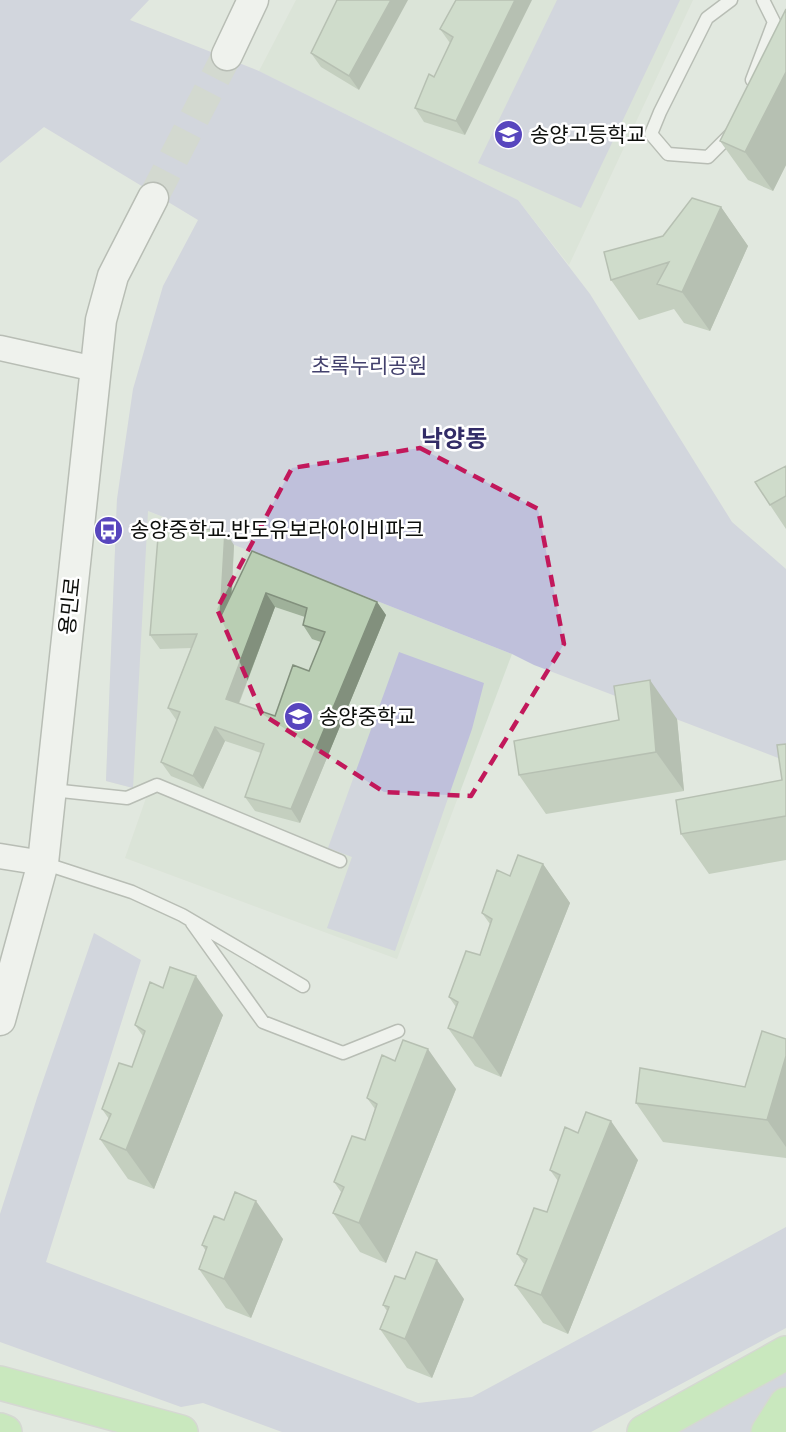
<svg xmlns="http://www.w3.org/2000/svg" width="786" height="1432" font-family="'DM Sans','Noto Sans KR',sans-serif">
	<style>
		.built { fill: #d3dfd0 }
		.green { fill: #bfc0db }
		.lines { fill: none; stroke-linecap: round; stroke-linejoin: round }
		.tertiary-tunnel { stroke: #c1c7bf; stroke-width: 30; stroke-dasharray: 30 15; stroke-linecap: butt }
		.service-casing { stroke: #858b83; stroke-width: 15 }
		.minor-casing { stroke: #858b83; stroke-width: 27 }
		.tertiary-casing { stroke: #858b83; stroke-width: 33 }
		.trunk-casing { stroke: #c5c5c4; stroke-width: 36 }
		.service { stroke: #fff; stroke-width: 12 }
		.minor { stroke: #fff; stroke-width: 24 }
		.tertiary { stroke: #fff; stroke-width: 30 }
		.trunk { stroke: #ace898; stroke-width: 33 }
		.wall { fill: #9fb19a; fill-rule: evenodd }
		.shaded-wall { fill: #82907d }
		.building { fill: #b9ceb3; stroke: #82907d; stroke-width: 1.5; fill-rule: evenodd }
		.marked { fill: none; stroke: #c2185b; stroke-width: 4.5; stroke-dasharray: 12 8; stroke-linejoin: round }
		.labels { text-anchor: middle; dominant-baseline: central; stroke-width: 5; stroke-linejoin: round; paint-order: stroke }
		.poi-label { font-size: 21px; fill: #0c0e0b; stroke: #fff; text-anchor: start }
		.park-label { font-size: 21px; fill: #43416d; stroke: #fff }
		.street-label { font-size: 21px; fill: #0c0e0b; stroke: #fff }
		.quarter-label { font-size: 24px; font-weight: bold; fill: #322c67; stroke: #fff }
	</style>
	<rect width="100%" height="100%" fill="#e1e8df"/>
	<!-- built -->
	<path class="built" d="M 296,0 L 693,0 L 569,265 L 518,200 L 259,71 Z
		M 117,499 L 512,654 L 397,959 L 125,858 L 146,798 L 133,788 L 106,781 Z"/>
	<!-- green -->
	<path class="green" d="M 0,0 L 149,0 L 130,20 L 259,71 L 518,200 L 590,294 L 732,522 L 786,569 L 786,761 L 534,665 L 512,654 L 148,511 L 133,788 L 106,781 L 117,499 L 133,389 L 163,286 L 198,220 L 44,127 L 0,163 Z
		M 557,0 L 680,0 L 581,208 L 478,163 Z
		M 399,652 L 484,683 L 472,729 L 395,951 L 327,928 L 352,857 L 328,848 Z
		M 94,933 L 141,960 L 46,1262 L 418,1403 L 472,1397 L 786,1227 L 786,1328 L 591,1432 L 282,1432 L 203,1403 L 181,1407 L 0,1342 L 0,1214 L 37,1098 Z
		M 786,1367 L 786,1391 L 754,1432 L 661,1432 Z"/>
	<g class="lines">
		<!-- tertiary-tunnel -->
		<path class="tertiary-tunnel" d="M 153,198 L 227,55"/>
		<defs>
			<path id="service" d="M 731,0 L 707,18 L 660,112 L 651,134 L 668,154 L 708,157 L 732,133
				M 752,80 L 774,22 L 763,0
				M 52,790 L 127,798 L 157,785 L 340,861
				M 43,863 L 132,892 L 182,915 L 303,986
				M 192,923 L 263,1022 L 343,1053 L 398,1031"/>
			<path id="minor" d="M 0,348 L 95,369
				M 0,856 L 43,863"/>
			<path id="tertiary" d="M 227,55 L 253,0
				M 0,1020 L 43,863 L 101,320 L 113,276 L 153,198"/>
			<path id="trunk" d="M 0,1383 L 181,1432
				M 0,1430 L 5,1432
				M 644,1432 L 786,1353
				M 768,1432 L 786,1404"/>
		</defs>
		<!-- service casing -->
		<use href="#service" class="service-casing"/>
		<!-- minor casing -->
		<use href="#minor" class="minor-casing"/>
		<!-- tertiary casing -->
		<use href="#tertiary" class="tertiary-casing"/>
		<!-- trunk casing -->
		<use href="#trunk" class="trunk-casing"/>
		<!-- service -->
		<use href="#service" class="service"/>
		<!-- minor -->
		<use href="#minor" class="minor"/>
		<!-- tertiary -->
		<use href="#tertiary" class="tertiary"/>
		<!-- trunk -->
		<use href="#trunk" class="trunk"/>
	</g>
	<!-- wall -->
	<path class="wall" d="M 337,0 L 359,90 L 321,67 L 311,53 Z
		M 456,0 L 465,135 L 424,122 L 415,108 L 434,77 L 450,43 L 440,29 Z
		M 786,9 L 786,165 L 773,191 L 748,180 L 720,141 Z
		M 721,207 L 748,246 L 710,331 L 684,323 L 674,309 L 639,320 L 611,280 L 663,236 Z
		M 786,466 L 786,529 L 770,505 Z
		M 234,545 L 232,593 L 252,551 L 377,602 L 386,615 L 300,823 L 255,811 L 245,797 L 261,753 L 225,741 L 203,789 L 171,776 L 161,762 L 177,721 L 168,708 L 191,648 L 160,649 L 150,635 ZM 275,607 L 305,617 L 303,625 L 312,639 L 321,642 L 309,671 L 275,716 L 239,704 Z
		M 677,719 L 684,791 L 546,814 L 519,775 Z
		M 786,744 L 786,860 L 709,874 L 681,834 L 782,780 Z
		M 543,864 L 570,903 L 501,1077 L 475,1066 L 448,1028 L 456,1007 L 449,997 L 480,955 L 490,924 L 482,913 L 510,876 Z
		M 223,1015 L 154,1189 L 128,1179 L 100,1139 L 109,1119 L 102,1109 L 132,1067 L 143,1036 L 135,1025 Z
		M 786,1039 L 786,1158 L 663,1142 L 636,1103 L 745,1087 Z
		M 456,1089 L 386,1263 L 360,1252 L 333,1213 L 341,1192 L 334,1182 L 365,1140 L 375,1109 L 367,1098 Z
		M 638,1160 L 568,1334 L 543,1323 L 515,1285 L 524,1264 L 517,1254 L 547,1212 L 558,1181 L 550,1170 Z
		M 224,1220 L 283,1239 L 251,1318 L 226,1308 L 199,1269 L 206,1251 L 202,1245 Z
		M 464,1299 L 432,1378 L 407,1368 L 380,1329 L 387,1311 L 383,1305 Z"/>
	<!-- shaded-wall -->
	<path class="shaded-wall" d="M 391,0 L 408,0 L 359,90 L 349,76 Z
		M 515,0 L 532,0 L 465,135 L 456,121 Z
		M 786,72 L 786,165 L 773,191 L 745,152 Z
		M 721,207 L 748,246 L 710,331 L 682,292 Z
		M 225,531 L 234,545 L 229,631 L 220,618 Z
		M 266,593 L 275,607 L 235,713 L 226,699 Z
		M 377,602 L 386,615 L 300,823 L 291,809 Z
		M 650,680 L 677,719 L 684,791 L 656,752 Z
		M 215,727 L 225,741 L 203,789 L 193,776 Z
		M 543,864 L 570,903 L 501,1077 L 473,1038 Z
		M 196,976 L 223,1015 L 154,1189 L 126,1150 Z
		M 428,1049 L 456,1089 L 386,1263 L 359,1223 Z
		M 786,1056 L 786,1147 L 767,1120 Z
		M 611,1121 L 638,1160 L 568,1334 L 541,1295 Z
		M 256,1201 L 283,1239 L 251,1318 L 224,1279 Z
		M 437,1260 L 464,1299 L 432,1378 L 405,1339 Z"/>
	<!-- building -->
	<path class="building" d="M 337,0 L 391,0 L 349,76 L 311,53 Z
		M 456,0 L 515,0 L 456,121 L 415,108 L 429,74 L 434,77 L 453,37 L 440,29 Z
		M 786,9 L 786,72 L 745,152 L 720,141 Z
		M 692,198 L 721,207 L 682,292 L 657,284 L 669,262 L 611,280 L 604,252 L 663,236 Z
		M 786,466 L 786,496 L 770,505 L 755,482 Z
		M 159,525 L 225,531 L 220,618 L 252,551 L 377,602 L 291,809 L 245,797 L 264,744 L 215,727 L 193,776 L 161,762 L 180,712 L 168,708 L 197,634 L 150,635 ZM 266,593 L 307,608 L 303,625 L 325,632 L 309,671 L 293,665 L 275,716 L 226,699 Z
		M 650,680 L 656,752 L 519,775 L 514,741 L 619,720 L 614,686 Z
		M 786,744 L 786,816 L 681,834 L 676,800 L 782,780 L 777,745 Z
		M 518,855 L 543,864 L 473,1038 L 448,1028 L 458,1002 L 449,997 L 466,951 L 480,955 L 492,919 L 482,913 L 497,870 L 510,876 Z
		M 170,967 L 196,976 L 126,1150 L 100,1139 L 111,1114 L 102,1109 L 119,1063 L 132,1067 L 145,1031 L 135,1025 L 150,982 L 163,988 Z
		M 762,1031 L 786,1039 L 786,1056 L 767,1120 L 636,1103 L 640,1068 L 745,1087 Z
		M 403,1040 L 428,1049 L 359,1223 L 333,1213 L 344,1187 L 334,1182 L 352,1136 L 365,1140 L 377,1104 L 367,1098 L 382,1055 L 395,1061 Z
		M 586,1112 L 611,1121 L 541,1295 L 515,1285 L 527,1259 L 517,1254 L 534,1208 L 547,1212 L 560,1175 L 550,1170 L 565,1127 L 578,1133 Z
		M 235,1192 L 256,1201 L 224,1279 L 199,1269 L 207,1247 L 202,1245 L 214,1216 L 224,1220 Z
		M 416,1252 L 437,1260 L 405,1339 L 380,1329 L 389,1307 L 383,1305 L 395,1276 L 405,1279 Z"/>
	<!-- marked area -->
	<path d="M0 0H786V1432H0ZM 420,448 L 538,509 L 564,644 L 471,796 L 384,792 L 262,714 L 217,609 L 292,468 Z" fill="#e1e8df" fill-opacity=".55" fill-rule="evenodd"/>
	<path class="marked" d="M 420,448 L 538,509 L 564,644 L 471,796 L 384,792 L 262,714 L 217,609 L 292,468 Z"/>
	<!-- icons -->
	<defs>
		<symbol id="school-disc" viewBox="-11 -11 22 22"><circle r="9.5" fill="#5846be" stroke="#fff"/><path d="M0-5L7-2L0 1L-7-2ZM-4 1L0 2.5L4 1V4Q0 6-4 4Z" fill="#fff"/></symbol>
		<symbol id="bus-disc" viewBox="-11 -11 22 22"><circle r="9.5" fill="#5846be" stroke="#fff"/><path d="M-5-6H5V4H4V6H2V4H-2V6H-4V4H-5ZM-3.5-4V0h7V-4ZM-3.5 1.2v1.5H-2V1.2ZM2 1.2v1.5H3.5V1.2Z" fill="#fff"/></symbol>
	</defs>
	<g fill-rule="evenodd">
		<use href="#school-disc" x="492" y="118" width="33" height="33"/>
		<use href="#bus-disc" x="92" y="514" width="33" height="33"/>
		<use href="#school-disc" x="282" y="700" width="33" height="33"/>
	</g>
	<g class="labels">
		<!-- poi labels -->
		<g class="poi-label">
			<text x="530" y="135">송양고등학교</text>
			<text x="130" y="530">송양중학교.반도유보라아이비파크</text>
			<text x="319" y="717">송양중학교</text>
		</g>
		<!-- park labels -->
		<g class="park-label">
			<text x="369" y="366">초록누리공원</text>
		</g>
		<!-- street labels -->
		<g class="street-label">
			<text transform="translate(70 606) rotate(-84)">용민로</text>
		</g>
		<!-- quarter labels -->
		<g class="quarter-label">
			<text x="454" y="438">낙양동</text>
		</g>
	</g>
</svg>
